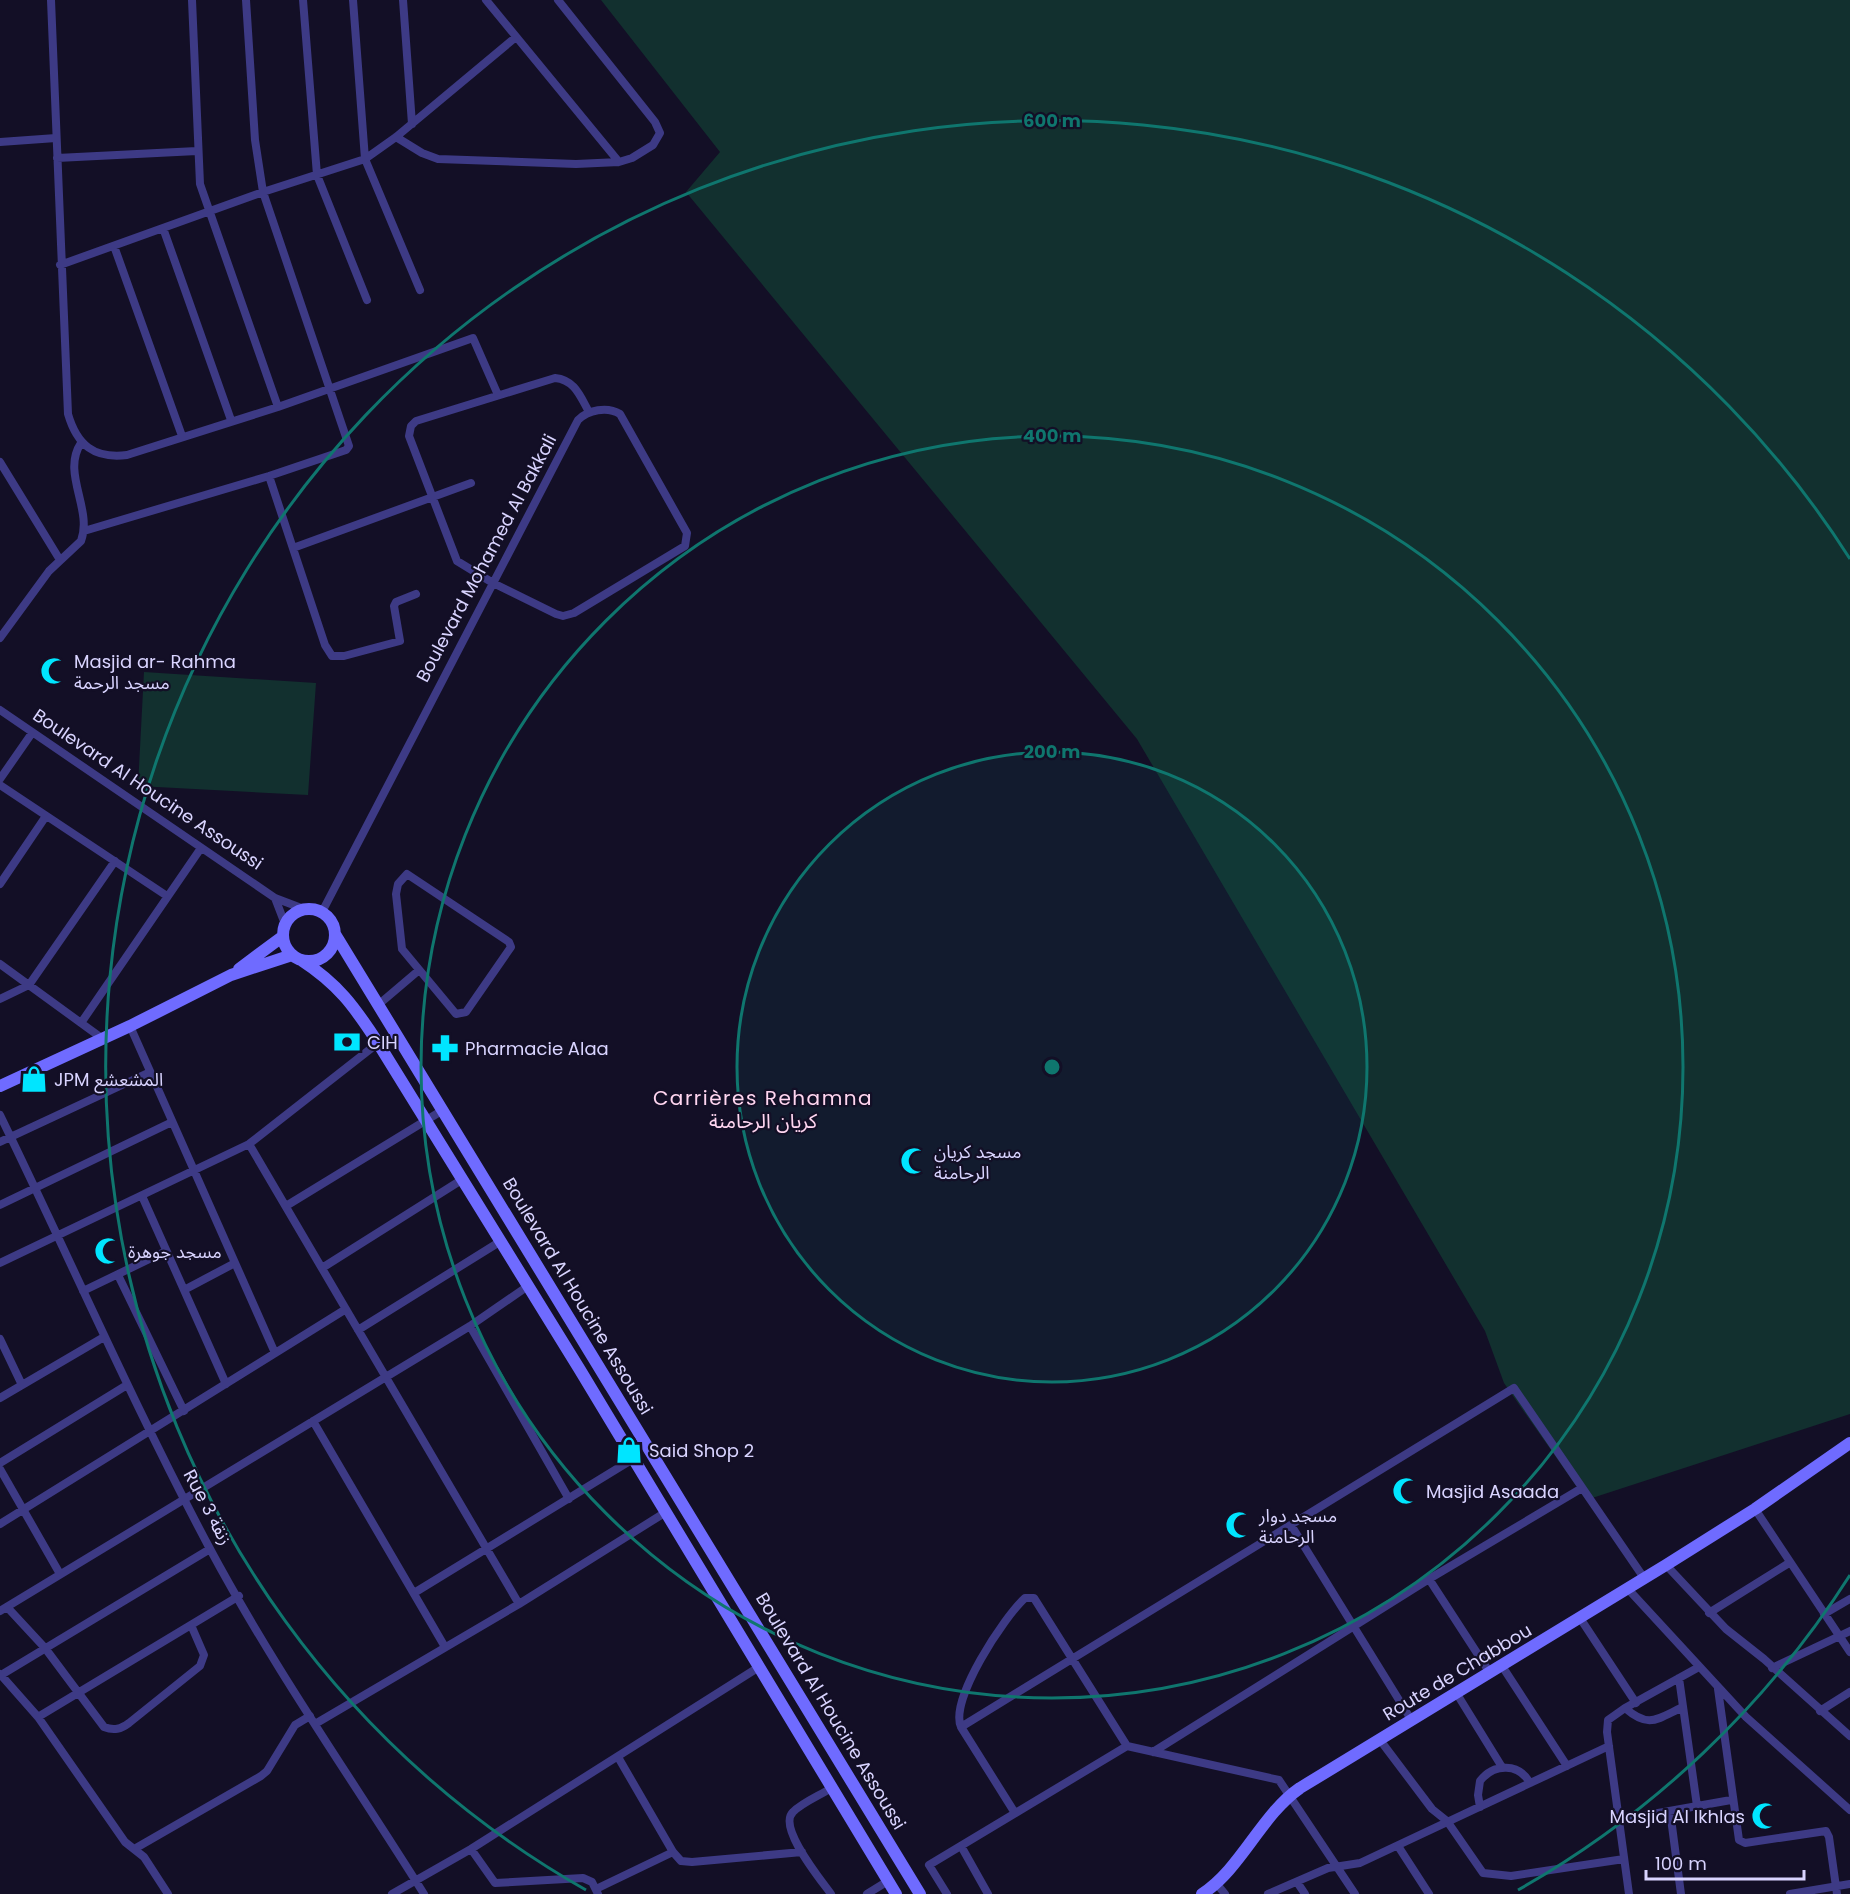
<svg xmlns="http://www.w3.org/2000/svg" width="1850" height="1894" font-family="Poppins,'Noto Sans Arabic',sans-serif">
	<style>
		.green { fill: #12302f }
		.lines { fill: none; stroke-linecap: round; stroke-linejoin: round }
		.street { stroke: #3d3a85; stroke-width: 8 }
		.secondary { stroke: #6f6bff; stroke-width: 12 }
		.ring { fill: none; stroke: #0f766e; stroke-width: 3 }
		.labels { text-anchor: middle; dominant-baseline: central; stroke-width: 4.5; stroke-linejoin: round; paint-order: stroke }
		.street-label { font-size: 18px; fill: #d9d4ff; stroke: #130f26 }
		.poi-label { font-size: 18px; fill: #d9d4ff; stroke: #130f26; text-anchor: start }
		.neighbourhood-label { font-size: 20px; letter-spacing: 1.5px; fill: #ffd6f0; stroke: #130f26 }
		.centre { fill: #0f766e; stroke: #130f26; stroke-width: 3 }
		.ring-label { font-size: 18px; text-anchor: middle; font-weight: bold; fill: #0f766e; stroke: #130f26; stroke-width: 4.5; stroke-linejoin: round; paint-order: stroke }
	</style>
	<rect width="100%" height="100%" fill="#130f26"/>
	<!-- green -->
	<path class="green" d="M 601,0 L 1850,0 L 1850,1414 L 1586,1500 L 1504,1383 L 1485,1331 L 1137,739 L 686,192 L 720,152 Z
		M 144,672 L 316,683 L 308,795 L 138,786 Z"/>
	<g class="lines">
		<!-- street -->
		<path class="street" d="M 51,0 L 68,414 C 77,445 94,459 127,455 L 278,407 L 473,338 L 498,395
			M 192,0 L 200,184 L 278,407
			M 303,0 L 317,175 L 367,300
			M 353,0 L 365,159 L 420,290
			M 403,0 L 412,124
			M 486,0 L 619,162
			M 396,137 L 422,153 L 438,159 L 576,164 L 619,162 L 632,158 L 653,145 L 660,133 L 655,122 L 558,0
			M 0,142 L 56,138
			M 57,158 L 197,151
			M 163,228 L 231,420
			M 114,246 L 182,436
			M 60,265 L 263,192 L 365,159 L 396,137 L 516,37
			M 0,462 L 60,560
			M 269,476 L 325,645 L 332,656 L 344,656 L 400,641 L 394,606 L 396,602 L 416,594
			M 84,531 L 269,476 L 346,450 L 349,446 L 263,192 L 255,140 L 246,0
			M 293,548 L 471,483
			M 0,638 L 49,571 L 81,541 C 93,509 61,473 81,443
			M 0,710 L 275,898 L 304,909
			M 0,779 L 32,733
			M 0,785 L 167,896
			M 407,874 L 509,942 L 511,947 L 466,1012 L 456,1014 L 402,949 L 396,894 L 398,884 Z
			M 0,884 L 46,816
			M 275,898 L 285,924
			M 322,912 L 578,420 C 588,410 607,406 620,414 L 687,533 L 685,546 L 574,613 L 563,616 L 556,614 L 493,583 L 457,561 L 409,436 L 411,426 L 416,421 L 555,378 C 575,380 580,396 589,412
			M 0,964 L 103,1039
			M 0,999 L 29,985 L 115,861
			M 378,1005 L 418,971
			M 81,1023 L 201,848
			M 130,1026 L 275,1353
			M 0,1115 C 70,1259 134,1406 209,1547 C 273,1667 352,1779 424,1894
			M 0,1142 L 150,1072
			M 249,1144 L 519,1604
			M 142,1196 L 226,1384
			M 0,1205 L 172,1122
			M 286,1206 L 443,1110
			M 0,1263 L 249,1144 L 378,1043
			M 322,1268 L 463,1179
			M 118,1275 L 184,1411
			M 184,1290 L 235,1263
			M 83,1291 L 166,1251
			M 470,1326 L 569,1499
			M 358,1330 L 501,1241
			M 0,1339 L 22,1385
			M 0,1398 L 104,1337
			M 313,1421 L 445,1647
			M 0,1463 L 127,1385
			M 0,1469 L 60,1574
			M 1755,1509 L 1850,1652
			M 0,1524 L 346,1309
			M 1291,1525 L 1412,1721
			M 1666,1565 L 1726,1629 L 1764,1659 L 1850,1736
			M 1429,1579 L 1490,1673
			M 1628,1589 L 1746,1717 L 1850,1810
			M 414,1593 L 633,1459
			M 7,1607 L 45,1648 L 104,1727 C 114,1731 121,1729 129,1723 L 200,1666 L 204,1655 L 191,1625
			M 0,1611 L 470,1326 L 528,1286
			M 1709,1613 L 1789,1563
			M 1824,1614 L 1850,1599
			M 1580,1618 L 1636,1703
			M 1502,1666 L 1567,1766
			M 1772,1668 L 1850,1631
			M 0,1674 L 38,1717 L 125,1842 L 144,1857 L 168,1894
			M 1,1675 L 210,1549
			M 1679,1678 L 1697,1806
			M 1718,1689 L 1739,1840 L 1745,1843 L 1826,1831 L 1829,1837 L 1837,1894
			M 1457,1694 L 1502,1767
			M 1625,1708 C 1649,1729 1657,1719 1683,1707
			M 1820,1711 L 1850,1692
			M 38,1717 L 239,1596
			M 315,1724 L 519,1604 L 666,1512
			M 961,1727 L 1514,1388 L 1644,1578
			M 1380,1740 L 1432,1809 L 1447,1821 L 1483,1873 L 1511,1876 L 1624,1859
			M 1153,1752 L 1429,1579 L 1582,1488
			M 618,1757 L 673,1852 L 681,1861 L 692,1862 L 802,1852
			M 1480,1807 L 1478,1795 L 1480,1781 C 1494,1763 1519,1763 1530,1783
			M 1670,1811 L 1681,1894
			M 1015,1813 L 961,1727 C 949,1700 1004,1617 1025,1598 L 1034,1598 L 1127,1746
			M 1619,1820 L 1731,1800
			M 961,1846 L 988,1894
			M 1398,1846 L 1429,1894
			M 136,1848 L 261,1776 L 267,1771 L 295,1725 L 310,1716
			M 471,1849 L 495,1883 L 583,1878 L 592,1882 L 598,1894
			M 1297,1882 L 1305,1894
			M 1216,1883 L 1225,1894
			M 596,1889 L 673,1852
			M 392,1894 L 471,1849 L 759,1667
			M 831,1894 C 821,1880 777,1827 793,1812 C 803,1802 821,1795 833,1787
			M 867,1894 L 888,1881
			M 947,1894 L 929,1865 L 1127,1746 L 1279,1780 L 1355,1894
			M 1268,1894 L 1328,1868 L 1360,1863 L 1609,1746
			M 1629,1894 L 1607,1732 L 1608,1720 L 1625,1708 L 1699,1667
			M 1790,1894 L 1850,1884"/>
		<!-- secondary -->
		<path class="secondary" d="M283 935a26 26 0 1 1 52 0a26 26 0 1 1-52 0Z
			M 335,934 L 920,1894
			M 301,960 C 338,984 354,1006 378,1043 L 580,1370 L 896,1894
			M 239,969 L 282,937
			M 0,1086 L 130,1026 L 231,975 L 292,955
			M 1202,1894 C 1241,1869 1261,1815 1300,1788 L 1666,1565 L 1755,1509 L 1850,1443"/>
	</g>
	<!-- distance rings -->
	<circle cx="1052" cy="1067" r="315" fill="#0f766e" fill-opacity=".12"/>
	<g class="ring">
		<circle cx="1052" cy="1067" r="315"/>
		<circle cx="1052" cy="1067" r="631"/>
		<path d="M1850 1575A946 946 0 0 1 1518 1890M586 1890A946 946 0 1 1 1850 559"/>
	</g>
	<!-- icons -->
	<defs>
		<symbol id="mosque-bare" viewBox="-9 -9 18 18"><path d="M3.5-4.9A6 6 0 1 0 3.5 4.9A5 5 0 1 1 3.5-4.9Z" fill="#00e5ff" stroke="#130f26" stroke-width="2.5" paint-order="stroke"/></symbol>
		<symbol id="bank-bare" viewBox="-9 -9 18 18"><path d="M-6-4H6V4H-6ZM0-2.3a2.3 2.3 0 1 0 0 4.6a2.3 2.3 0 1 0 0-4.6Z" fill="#00e5ff" stroke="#130f26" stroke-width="2.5" paint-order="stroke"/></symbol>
		<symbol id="pharmacy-bare" viewBox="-9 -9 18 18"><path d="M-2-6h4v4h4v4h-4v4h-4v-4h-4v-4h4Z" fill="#00e5ff" stroke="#130f26" stroke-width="2.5" paint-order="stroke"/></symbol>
		<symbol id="shop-bare" viewBox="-9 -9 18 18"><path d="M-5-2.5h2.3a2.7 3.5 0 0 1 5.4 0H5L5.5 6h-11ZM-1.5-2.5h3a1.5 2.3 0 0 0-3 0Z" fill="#00e5ff" stroke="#130f26" stroke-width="2.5" paint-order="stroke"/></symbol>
	</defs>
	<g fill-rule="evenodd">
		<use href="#mosque-bare" x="35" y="652" width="38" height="38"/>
		<use href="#bank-bare" x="328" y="1023" width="38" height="38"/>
		<use href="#pharmacy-bare" x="426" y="1029" width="38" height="38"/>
		<use href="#shop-bare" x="15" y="1060" width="38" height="38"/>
		<use href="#mosque-bare" x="895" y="1142" width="38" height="38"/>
		<use href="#mosque-bare" x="89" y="1232" width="38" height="38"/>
		<use href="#shop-bare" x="610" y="1431" width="38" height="38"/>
		<use href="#mosque-bare" x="1387" y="1472" width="38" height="38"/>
		<use href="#mosque-bare" x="1220" y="1506" width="38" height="38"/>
		<use href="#mosque-bare" x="1746" y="1797" width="38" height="38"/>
	</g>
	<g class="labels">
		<!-- street labels -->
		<g class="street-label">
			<text transform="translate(486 558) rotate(-62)">Boulevard Mohamed Al Bakkali</text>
			<text transform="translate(148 789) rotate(34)">Boulevard Al Houcine Assoussi</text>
			<text transform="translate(578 1296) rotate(59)">Boulevard Al Houcine Assoussi</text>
			<text transform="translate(208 1507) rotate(62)">Rue 3 زنقة</text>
			<text transform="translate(1457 1672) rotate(-31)">Route de Chabbou</text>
			<text transform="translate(831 1711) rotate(59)">Boulevard Al Houcine Assoussi</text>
		</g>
		<!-- poi labels -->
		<g class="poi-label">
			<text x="74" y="661">Masjid ar- Rahma<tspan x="74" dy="21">مسجد الرحمة</tspan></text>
			<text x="367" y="1042">CIH</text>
			<text x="465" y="1048">Pharmacie Alaa</text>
			<text x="54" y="1079">JPM المشعشع</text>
			<text x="934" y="1151">مسجد كريان<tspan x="934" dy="21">الرحامنة</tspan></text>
			<text x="128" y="1251">مسجد جوهرة</text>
			<text x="649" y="1450">Said Shop 2</text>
			<text x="1426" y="1491">Masjid Asaada</text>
			<text x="1259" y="1515">مسجد دوار<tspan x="1259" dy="21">الرحامنة</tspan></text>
			<text x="1745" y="1816" text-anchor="end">Masjid Al Ikhlas</text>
		</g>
		<!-- neighbourhood labels -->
		<g class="neighbourhood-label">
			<text x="763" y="1098">Carrières Rehamna<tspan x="763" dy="23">كريان الرحامنة</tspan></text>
		</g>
	</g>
	<circle cx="1052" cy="1067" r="9" class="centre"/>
	<g class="ring-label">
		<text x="1052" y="127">600 m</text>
		<text x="1052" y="442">400 m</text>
		<text x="1052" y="758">200 m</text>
	</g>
	<!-- scale -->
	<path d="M1646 1870v9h158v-9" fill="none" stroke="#d9d4ff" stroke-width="3"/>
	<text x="1655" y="1870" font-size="18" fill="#d9d4ff" stroke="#130f26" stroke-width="4.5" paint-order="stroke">100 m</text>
</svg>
